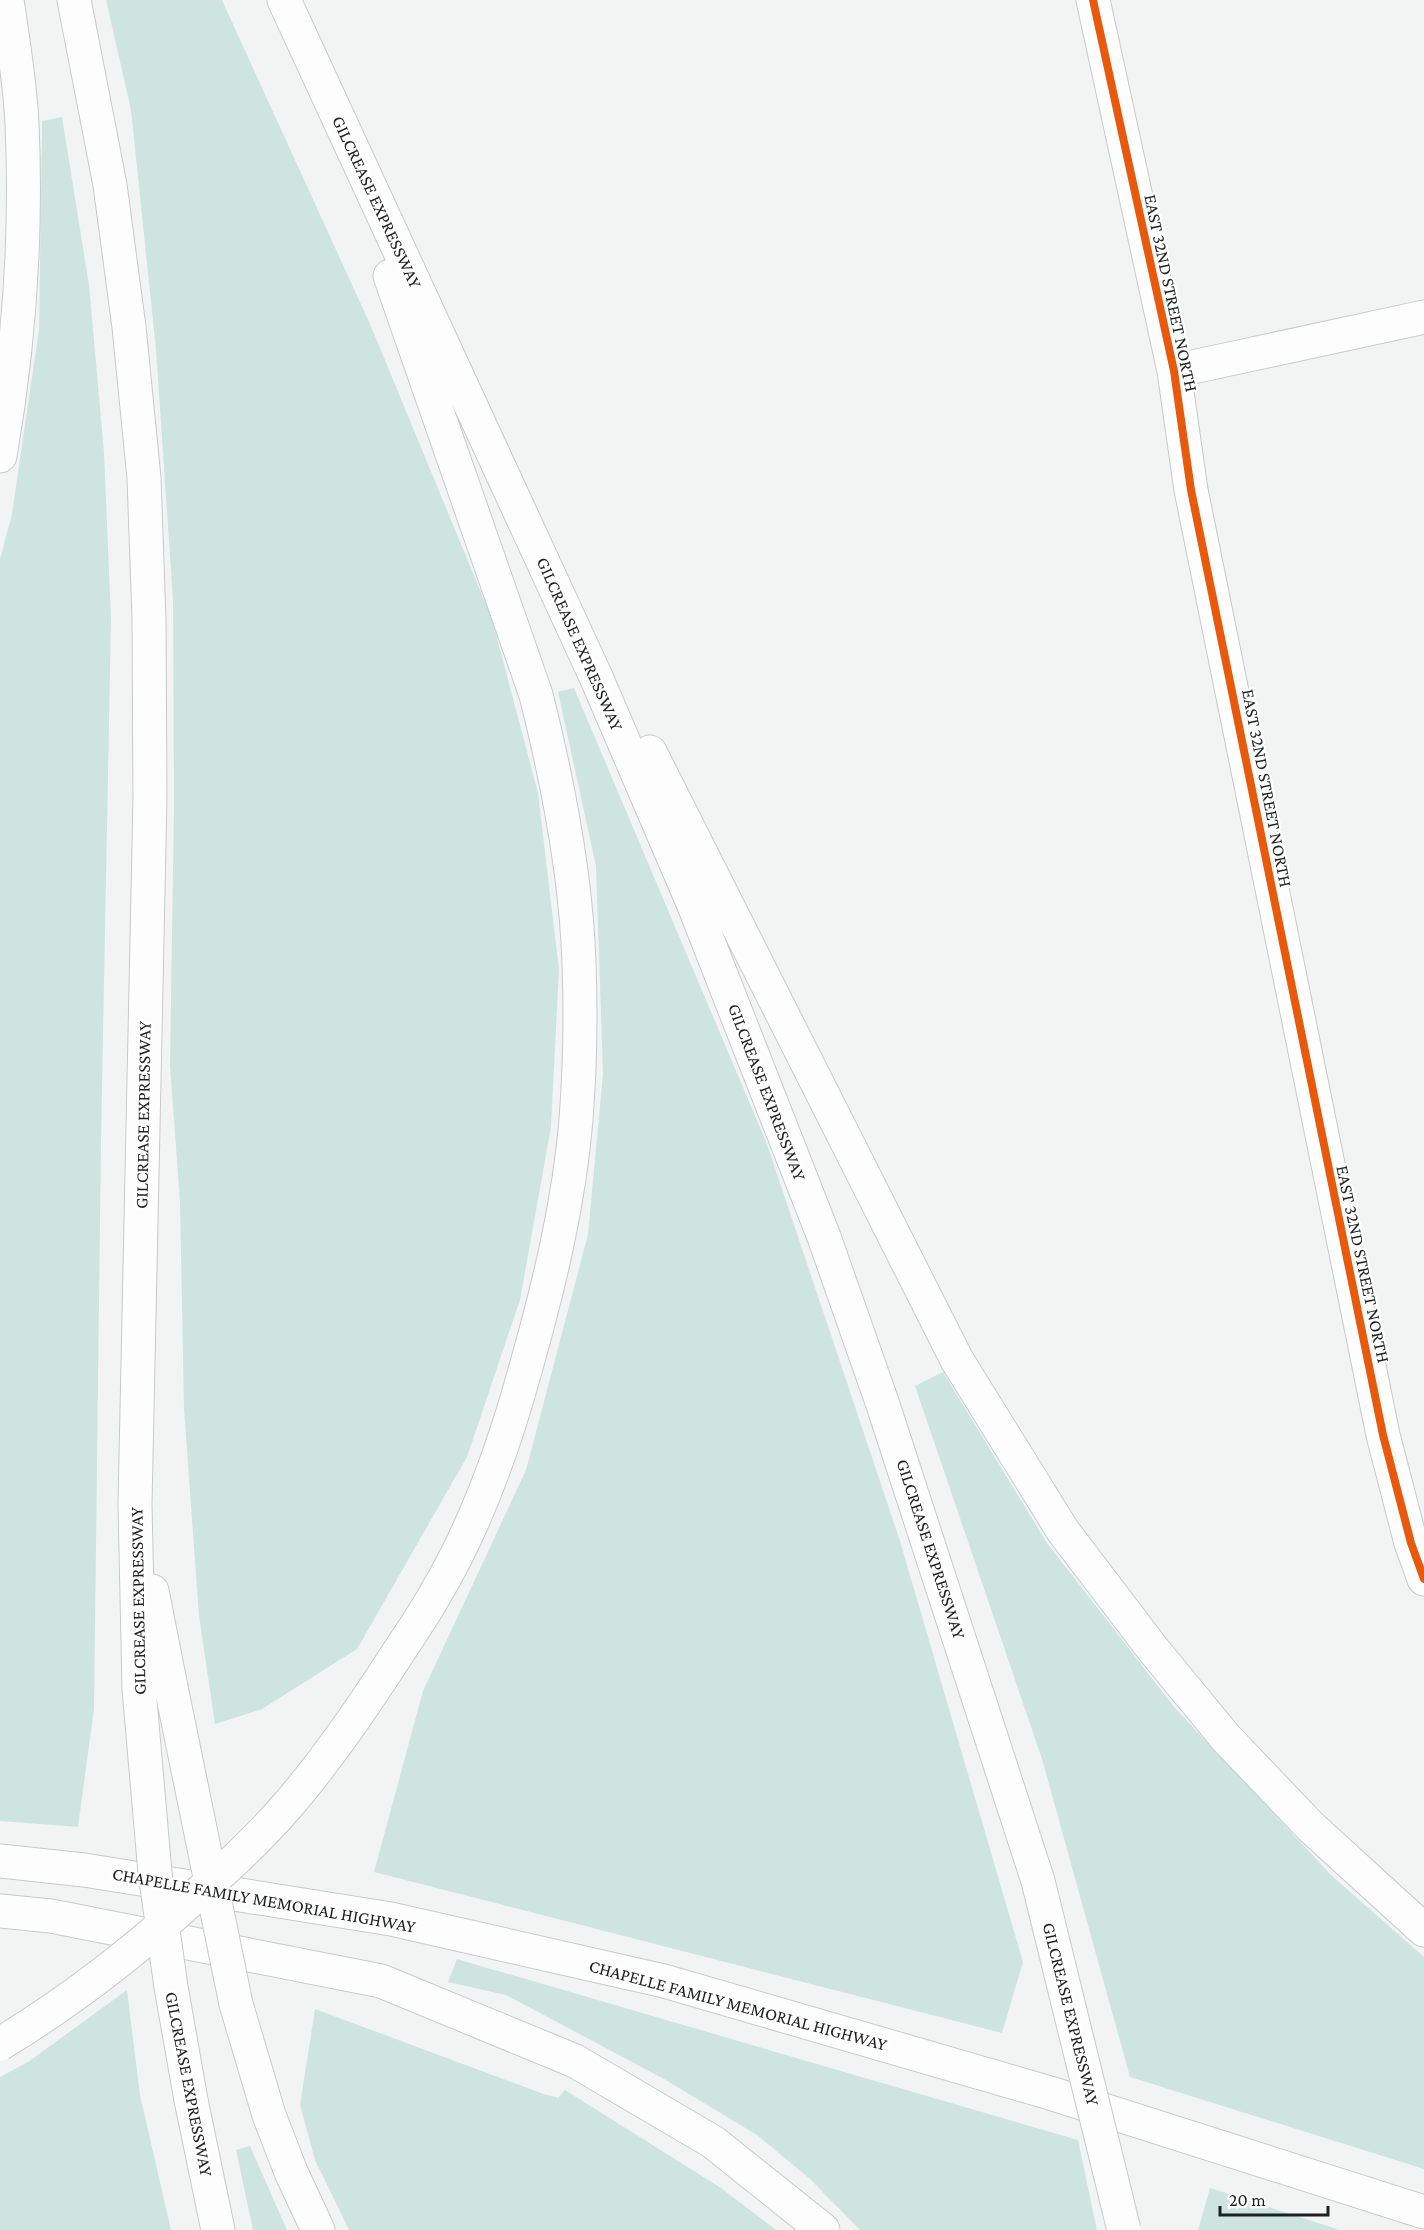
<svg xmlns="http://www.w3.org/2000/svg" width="1424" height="2230" font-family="'Crimson Pro',serif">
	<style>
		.green { fill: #cee5df }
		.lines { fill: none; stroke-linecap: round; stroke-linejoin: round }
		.street-casing { stroke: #c8cac9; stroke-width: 35 }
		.highway-casing { stroke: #c8cac9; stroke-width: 35 }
		.street { stroke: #fdfdfd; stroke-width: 33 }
		.highway { stroke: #fdfdfd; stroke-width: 33 }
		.highway-bridge-casing { stroke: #c8cac9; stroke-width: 35; stroke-linecap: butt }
		.highway-bridge { stroke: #fdfdfd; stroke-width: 33 }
		.cycleway-casing { stroke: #fff; stroke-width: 11 }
		.cycleway { stroke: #e8590c; stroke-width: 8 }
		.labels { text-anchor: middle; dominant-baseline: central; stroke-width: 4.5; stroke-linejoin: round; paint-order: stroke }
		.street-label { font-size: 18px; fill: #1f2120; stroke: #fff }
	</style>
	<rect width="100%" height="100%" fill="#f2f4f3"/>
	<!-- green -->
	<path class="green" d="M 106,0 L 222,0 L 237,33 L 370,324 L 492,619 L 538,793 L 559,970 L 551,1127 L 520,1300 L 467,1457 L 357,1649 L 262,1709 L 215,1724 L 199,1616 L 184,1409 L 180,1202 L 170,1066 L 174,803 L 173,600 L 156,350 L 131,110 Z
		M 62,117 L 89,285 L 104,452 L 111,618 L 101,1141 L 94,1709 L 78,1827 L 0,1821 L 0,559 L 12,514 L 39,329 L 42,121 Z
		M 574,688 L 767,1144 L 900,1541 L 1023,1962 L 1002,2033 L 374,1872 L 423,1691 L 526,1470 L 588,1234 L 603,1074 L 596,866 L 558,692 Z
		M 943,1372 L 1047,1543 L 1175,1708 L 1331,1875 L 1424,1957 L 1424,2169 L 1130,2077 L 1042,1759 L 915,1386 Z
		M 457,1959 L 1078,2140 L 1097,2230 L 860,2230 L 810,2179 L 757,2135 L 664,2079 L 506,1995 L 448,1982 Z
		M 127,1990 L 140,2095 L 171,2230 L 0,2230 L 0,2077 L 28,2062 Z
		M 315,2009 L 544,2094 L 558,2098 L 565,2090 L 721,2188 L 776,2230 L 349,2230 L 315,2160 L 300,2105 Z
		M 250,2146 L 287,2230 L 253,2230 L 236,2150 Z
		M 1210,2188 L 1340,2230 L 1198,2230 Z"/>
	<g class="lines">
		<defs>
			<path id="street" d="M 1093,0 L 1174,371 L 1191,490 L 1383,1435 L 1411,1543 L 1424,1579
				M 1174,371 L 1424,317"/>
			<path id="highway" d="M 74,0 L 110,185 L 129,327 L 144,478 L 149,619 L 150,798 L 135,1504 L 139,1689
				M 284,0 L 596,677 L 693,903 L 824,1237 L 882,1402 L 1038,1881
				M 390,276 L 536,695 C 558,782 576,873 579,963 C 581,1015 580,1068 576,1120 C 569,1203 549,1286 526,1367 C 505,1444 478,1522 437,1591 C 424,1615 408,1637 394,1659
				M 0,456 C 19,347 27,234 22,123 C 20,82 13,41 7,0
				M 650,752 L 957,1360 L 1063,1531 L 1152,1648 L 1226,1738 L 1311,1827 L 1424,1930
				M 152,1591 L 171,1687
				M 0,1861 L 84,1870 L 391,1919 L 664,1981 L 1050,2093 L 1424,2212
				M 0,1911 L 51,1916 L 381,1981 L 575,2061 L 713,2142 L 823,2230
				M 236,2004 L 269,2115 L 291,2172 L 318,2230
				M 191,2100 L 218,2230"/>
		</defs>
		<!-- street casing -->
		<use href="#street" class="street-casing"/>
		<!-- highway casing -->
		<use href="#highway" class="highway-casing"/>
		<!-- street -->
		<use href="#street" class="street"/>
		<!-- highway -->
		<use href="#highway" class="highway"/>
		<defs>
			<path id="highway-bridge" d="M 171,1687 L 236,2004
				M 139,1689 L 155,1873 L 171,1987 L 191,2100
				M 1038,1881 L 1124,2230
				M 0,2044 C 66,2004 125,1959 182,1908 C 218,1876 255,1843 287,1806 C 327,1760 361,1710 394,1659"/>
		</defs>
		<!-- highway-bridge casing -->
		<use href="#highway-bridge" class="highway-bridge-casing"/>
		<!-- highway-bridge -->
		<use href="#highway-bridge" class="highway-bridge"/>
		<defs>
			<path id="cycleway" d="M 1093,0 L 1174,371 L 1191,490 L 1383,1435 L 1411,1543 L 1424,1579"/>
		</defs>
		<!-- cycleway casing -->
		<use href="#cycleway" class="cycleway-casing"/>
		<!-- cycleway -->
		<use href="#cycleway" class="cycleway"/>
	</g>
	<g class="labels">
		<!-- street labels -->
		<g class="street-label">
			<text transform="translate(377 202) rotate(65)">GILCREASE EXPRESSWAY</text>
			<text transform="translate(1171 293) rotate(78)">EAST 32ND STREET NORTH</text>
			<text transform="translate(580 644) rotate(66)">GILCREASE EXPRESSWAY</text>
			<text transform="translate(1267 788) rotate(79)">EAST 32ND STREET NORTH</text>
			<text transform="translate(767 1092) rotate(69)">GILCREASE EXPRESSWAY</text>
			<text transform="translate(143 1115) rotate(-89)">GILCREASE EXPRESSWAY</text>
			<text transform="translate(1363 1264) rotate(78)">EAST 32ND STREET NORTH</text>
			<text transform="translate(931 1549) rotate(72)">GILCREASE EXPRESSWAY</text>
			<text transform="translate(138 1601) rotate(-91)">GILCREASE EXPRESSWAY</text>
			<text transform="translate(264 1900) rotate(10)">CHAPELLE FAMILY MEMORIAL HIGHWAY</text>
			<text transform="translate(738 2005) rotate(15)">CHAPELLE FAMILY MEMORIAL HIGHWAY</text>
			<text transform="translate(1071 2014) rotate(76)">GILCREASE EXPRESSWAY</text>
			<text transform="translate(189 2084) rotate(79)">GILCREASE EXPRESSWAY</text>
		</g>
	</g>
	<!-- scale -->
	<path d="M1220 2206v9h108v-9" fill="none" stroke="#1f2120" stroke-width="3"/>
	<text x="1229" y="2206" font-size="18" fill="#1f2120" stroke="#ffffff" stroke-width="4.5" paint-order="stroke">20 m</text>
</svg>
